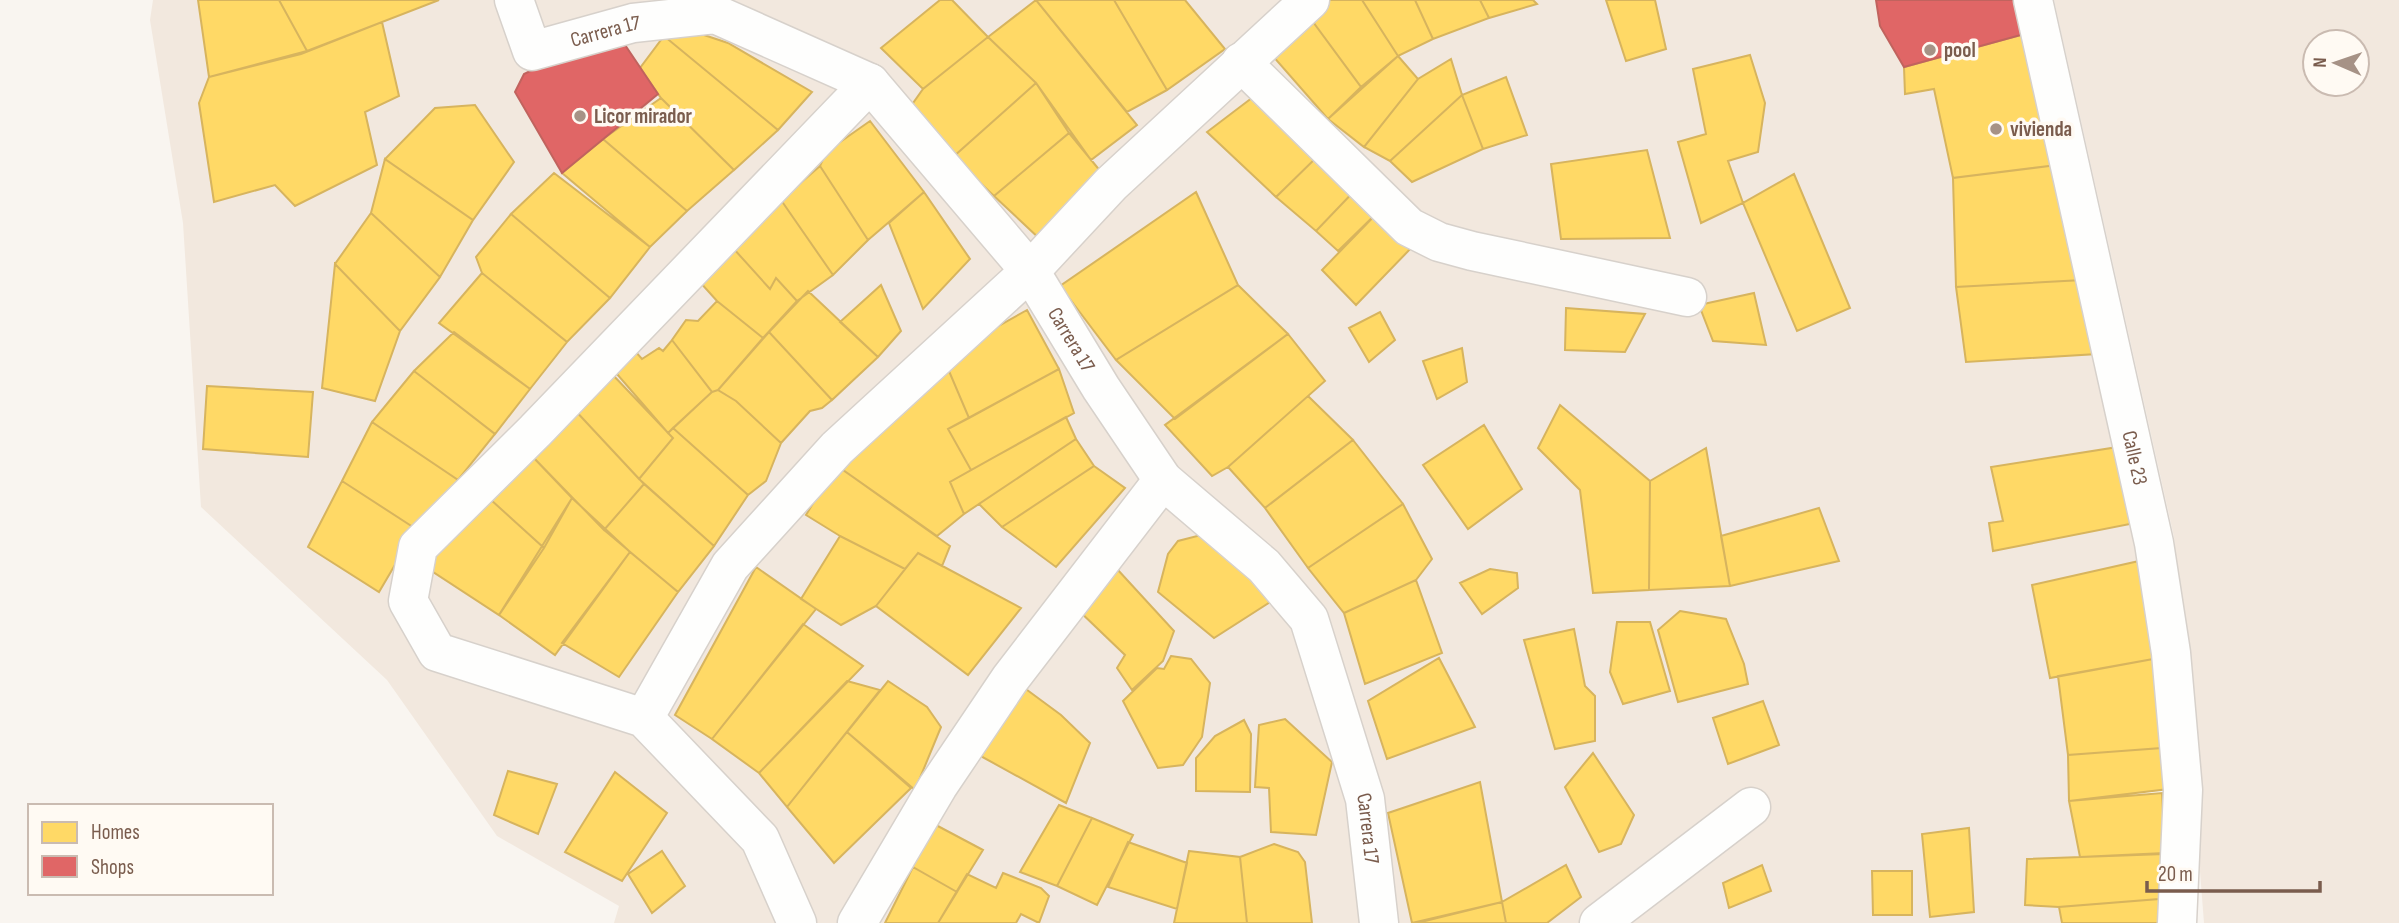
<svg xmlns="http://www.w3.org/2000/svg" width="2399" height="923" font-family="'Sofia Sans Condensed',sans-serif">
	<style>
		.residential { fill: #f2e8de; fill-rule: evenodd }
		.homes { fill: #ffd966; stroke: #d7b45e; stroke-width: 2 }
		.shops { fill: #e06666; stroke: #c1635e; stroke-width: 2 }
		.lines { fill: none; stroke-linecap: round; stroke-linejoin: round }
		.minor-casing { stroke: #d7d1cb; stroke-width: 41 }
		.minor { stroke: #fefefd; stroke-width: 38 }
		.poi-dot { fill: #a69286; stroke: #fffaf3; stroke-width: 2.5 }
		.labels { text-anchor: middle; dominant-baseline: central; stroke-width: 7; stroke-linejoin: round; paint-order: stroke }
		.street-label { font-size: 21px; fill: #7a5c4d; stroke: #fffaf3 }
		.poi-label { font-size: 21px; font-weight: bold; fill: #7a5c4d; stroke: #fffaf3; text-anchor: start }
	</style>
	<rect width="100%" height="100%" fill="#f9f5f0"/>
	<!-- residential -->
	<path class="residential" d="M 153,0 L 2021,0 L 2139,545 L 2149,923 L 614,923 L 619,906 L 497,836 L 387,680 L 201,507 L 183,223 L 150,20 Z
		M 2054,0 L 2399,0 L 2399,923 L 2204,923 L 2174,537 ZM 2315,42 L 2357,42 L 2357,84 L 2315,84 Z"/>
	<!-- homes -->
	<path class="homes" d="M 198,0 L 279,0 L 307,51 L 209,77 Z
		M 279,0 L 439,0 L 307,51 Z
		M 940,0 L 952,0 L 988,37 L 923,89 L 881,48 Z
		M 1036,0 L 1137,125 L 1091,160 L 1036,83 L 988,37 Z
		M 1036,0 L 1114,0 L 1167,90 L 1127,112 Z
		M 1114,0 L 1185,0 L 1225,49 L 1167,90 Z
		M 1321,0 L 1362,0 L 1398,56 L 1361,87 L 1305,11 Z
		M 1362,0 L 1415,0 L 1433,39 L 1398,56 Z
		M 1415,0 L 1480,0 L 1489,18 L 1433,39 Z
		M 1480,0 L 1533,0 L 1537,4 L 1489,18 Z
		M 1606,0 L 1655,0 L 1666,49 L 1626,61 Z
		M 1305,11 L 1361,87 L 1328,119 L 1265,47 Z
		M 382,22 L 399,96 L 365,112 L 377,165 L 295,206 L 275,185 L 214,202 L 199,103 L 209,77 L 301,54 Z
		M 680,27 L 728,43 L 812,92 L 778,130 L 664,36 Z
		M 2028,33 L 2057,165 L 1953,178 L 1934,89 L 1905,94 L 1904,67 Z
		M 664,36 L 778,130 L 734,170 L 661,98 L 640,68 Z
		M 988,37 L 1036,83 L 953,157 L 911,106 L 923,89 Z
		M 1750,55 L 1765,103 L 1758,152 L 1728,161 L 1743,203 L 1701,223 L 1678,142 L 1706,134 L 1693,69 Z
		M 1398,56 L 1418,79 L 1364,147 L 1328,119 Z
		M 1451,59 L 1462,95 L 1390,161 L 1364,147 L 1418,79 Z
		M 1506,77 L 1527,135 L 1483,149 L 1462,95 Z
		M 1036,83 L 1069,133 L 994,196 L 953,157 Z
		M 1261,91 L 1322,152 L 1276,197 L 1207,132 Z
		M 1462,95 L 1483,149 L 1412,182 L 1390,161 Z
		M 661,98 L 734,170 L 687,211 L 603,139 Z
		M 475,105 L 514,162 L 473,220 L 385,159 L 435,108 Z
		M 870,121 L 924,192 L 868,240 L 820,166 L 826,152 Z
		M 1069,133 L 1106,178 L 1041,240 L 994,196 Z
		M 603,139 L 687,211 L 650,247 L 562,173 Z
		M 1647,150 L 1670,238 L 1561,239 L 1551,164 Z
		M 1322,152 L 1361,184 L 1316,231 L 1276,197 Z
		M 385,159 L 473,220 L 440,277 L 371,213 Z
		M 2057,165 L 2082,280 L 1956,287 L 1953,178 Z
		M 820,166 L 868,240 L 833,275 L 781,200 Z
		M 554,173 L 650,247 L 610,298 L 511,214 Z
		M 1794,174 L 1850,308 L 1797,331 L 1743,203 Z
		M 1361,184 L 1384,206 L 1338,251 L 1316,231 Z
		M 924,192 L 970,259 L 923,309 L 889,223 Z
		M 1196,192 L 1238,285 L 1116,360 L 1060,286 Z
		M 781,200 L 833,275 L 797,301 L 776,278 L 770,289 L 733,248 Z
		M 1384,206 L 1415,244 L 1356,305 L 1322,270 Z
		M 371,213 L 440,277 L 400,331 L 335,264 Z
		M 511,214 L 610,298 L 567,342 L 482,273 L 476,257 Z
		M 733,248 L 770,289 L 776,278 L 797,301 L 763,338 L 717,301 L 699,281 Z
		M 335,264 L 400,331 L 375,401 L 322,388 Z
		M 482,273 L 567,342 L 530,389 L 439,323 Z
		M 2082,280 L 2097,354 L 1966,362 L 1956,287 Z
		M 881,285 L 901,331 L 878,357 L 840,322 Z
		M 1238,285 L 1288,334 L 1175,419 L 1116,360 Z
		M 808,291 L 878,357 L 832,400 L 769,332 Z
		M 1754,293 L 1766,345 L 1713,341 L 1699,305 Z
		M 717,301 L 763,338 L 718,390 L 712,392 L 672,340 L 686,320 L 698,321 Z
		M 1566,308 L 1645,314 L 1625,352 L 1565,350 Z
		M 1027,310 L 1059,369 L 969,418 L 943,357 Z
		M 1380,312 L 1395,340 L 1369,362 L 1349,328 Z
		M 454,332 L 530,389 L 495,434 L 414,371 Z
		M 769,332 L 832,400 L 822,408 L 810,411 L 781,443 L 736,401 L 718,390 Z
		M 1288,334 L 1325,381 L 1228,467 L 1212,476 L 1165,425 Z
		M 672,340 L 712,392 L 668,433 L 610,366 L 627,342 L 642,359 L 659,348 L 663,351 Z
		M 1462,348 L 1467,382 L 1437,399 L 1423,361 Z
		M 943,357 L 969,418 L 948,429 L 971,470 L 950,482 L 964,514 L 937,536 L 836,465 Z
		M 1059,369 L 1074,413 L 971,470 L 948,429 Z
		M 414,371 L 495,434 L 458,480 L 372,422 Z
		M 611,373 L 673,438 L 639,479 L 572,407 Z
		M 207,386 L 313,392 L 308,457 L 203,449 Z
		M 718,390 L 736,401 L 781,443 L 766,481 L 748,495 L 673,428 L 712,392 Z
		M 1308,396 L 1353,440 L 1265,508 L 1228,467 Z
		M 1560,405 L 1650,481 L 1649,590 L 1593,593 L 1580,490 L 1538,448 Z
		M 572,407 L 644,484 L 604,530 L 531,455 Z
		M 1066,417 L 1076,439 L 964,514 L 950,482 Z
		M 372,422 L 458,480 L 416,529 L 342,481 Z
		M 1484,425 L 1522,489 L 1468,529 L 1423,465 Z
		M 673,428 L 748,495 L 714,546 L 639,479 L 673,438 L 668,433 Z
		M 1076,439 L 1094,466 L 1002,527 L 979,504 Z
		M 1353,440 L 1403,504 L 1308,568 L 1265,508 Z
		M 2118,447 L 2135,523 L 1993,551 L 1989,523 L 2003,521 L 1991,467 Z
		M 1706,448 L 1730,586 L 1649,590 L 1650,481 Z
		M 531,455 L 572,498 L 544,548 L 490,499 Z
		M 836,465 L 950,546 L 942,566 L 918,553 L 905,569 L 840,536 L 806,515 Z
		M 1094,466 L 1125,488 L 1056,567 L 1002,527 Z
		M 342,481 L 416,529 L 379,592 L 308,547 Z
		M 644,484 L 714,546 L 678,592 L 604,530 Z
		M 572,498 L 630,552 L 555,655 L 499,615 Z
		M 490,499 L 544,548 L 499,615 L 424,566 Z
		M 1403,504 L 1432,559 L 1416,580 L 1344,613 L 1308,568 Z
		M 1819,508 L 1839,561 L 1730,586 L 1721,536 Z
		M 1201,535 L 1278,597 L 1214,638 L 1158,592 L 1168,554 L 1178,541 Z
		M 840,536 L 905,569 L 876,606 L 841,625 L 801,599 Z
		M 630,552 L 678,592 L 619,677 L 562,643 Z
		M 918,553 L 1021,608 L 968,675 L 876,606 Z
		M 1106,557 L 1174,631 L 1163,661 L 1132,690 L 1117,668 L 1125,655 L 1074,606 Z
		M 2139,561 L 2159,658 L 2050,678 L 2032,585 Z
		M 756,567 L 816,609 L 712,739 L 675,715 Z
		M 1490,569 L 1517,573 L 1518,588 L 1482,614 L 1460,583 Z
		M 1416,580 L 1442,653 L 1365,684 L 1344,613 Z
		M 1680,611 L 1726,619 L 1744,664 L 1748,684 L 1678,702 L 1658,630 Z
		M 1617,622 L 1650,622 L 1670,691 L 1623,704 L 1610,672 Z
		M 803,624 L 863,666 L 759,773 L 712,739 Z
		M 1574,629 L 1585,686 L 1595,696 L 1595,741 L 1555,749 L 1524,640 Z
		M 1171,656 L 1191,659 L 1210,683 L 1202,737 L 1183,765 L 1158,768 L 1123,701 L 1157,668 L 1164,669 Z
		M 1439,658 L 1475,727 L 1387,759 L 1368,701 Z
		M 2159,658 L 2175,747 L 2068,755 L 2058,676 Z
		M 847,681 L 880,690 L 787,807 L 759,773 Z
		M 888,681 L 927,707 L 941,727 L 915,790 L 847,732 Z
		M 1019,684 L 1061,715 L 1090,743 L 1066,803 L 977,754 Z
		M 1763,701 L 1779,745 L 1728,764 L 1713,718 Z
		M 1285,719 L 1332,762 L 1316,835 L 1271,832 L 1269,788 L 1255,787 L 1259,725 Z
		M 1244,720 L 1251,734 L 1250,792 L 1196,791 L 1196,758 L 1215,736 Z
		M 847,732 L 911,788 L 834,863 L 787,807 Z
		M 2175,747 L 2177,788 L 2069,801 L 2068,755 Z
		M 1593,753 L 1634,815 L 1621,844 L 1599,852 L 1565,787 Z
		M 508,771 L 557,784 L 538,834 L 494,815 Z
		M 615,772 L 667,813 L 622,881 L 565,852 Z
		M 1480,782 L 1502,902 L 1412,923 L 1388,813 Z
		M 2162,793 L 2165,853 L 2080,857 L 2069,801 Z
		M 1059,805 L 1092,818 L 1057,886 L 1020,872 Z
		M 1092,818 L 1133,835 L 1097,905 L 1057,886 Z
		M 934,824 L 983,850 L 957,892 L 913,867 L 909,861 Z
		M 1969,828 L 1974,912 L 1930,917 L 1922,834 Z
		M 1128,842 L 1187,863 L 1177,909 L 1108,887 Z
		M 1274,844 L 1298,852 L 1305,862 L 1312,923 L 1247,923 L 1240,857 Z
		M 662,851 L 685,886 L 652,913 L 628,874 Z
		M 1189,851 L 1240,857 L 1247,923 L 1174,923 Z
		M 2165,854 L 2159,899 L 2059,907 L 2025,905 L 2027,859 Z
		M 1566,865 L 1581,897 L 1547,923 L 1506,923 L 1502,902 Z
		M 1762,865 L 1771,891 L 1729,908 L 1723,883 Z
		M 913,867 L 957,892 L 938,923 L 885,923 Z
		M 1872,871 L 1912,871 L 1912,915 L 1873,915 Z
		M 1003,873 L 1041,888 L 1049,896 L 1039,923 L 1021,914 L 1016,923 L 938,923 L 967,874 L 996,888 Z
		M 2159,899 L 2162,899 L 2162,923 L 2062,923 L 2059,907 Z
		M 1502,902 L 1506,923 L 1417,923 Z"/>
	<!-- shops -->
	<path class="shops" d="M 1876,0 L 2021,0 L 2028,33 L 1904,67 L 1880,26 Z
		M 615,30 L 658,94 L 562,173 L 515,92 L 524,74 Z"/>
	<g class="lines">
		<defs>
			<g id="minor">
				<path id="s1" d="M 514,0 L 532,51 L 633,23 L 715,14 L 870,83 L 1030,271 L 1101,388 L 1163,480 L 1264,566 L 1309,619 L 1365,799 L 1379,923"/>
				<path id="s2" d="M 2033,0 L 2154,543 L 2171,653 L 2183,790 L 2177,923"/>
				<path d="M 1241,62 L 1409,227 L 1439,242 L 1472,251 L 1687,297"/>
				<path d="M 644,718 L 730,566 L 837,448 L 1030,271 L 1111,184 L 1310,0"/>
				<path d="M 797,923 L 760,839 L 644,718 L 437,652 L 408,601 L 418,547 L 535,431 L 870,83"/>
				<path d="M 857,923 L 938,786 L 1010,679 L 1163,480"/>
				<path d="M 1599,923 L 1751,807"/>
			</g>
		</defs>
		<!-- minor casing -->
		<use href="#minor" class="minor-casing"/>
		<!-- minor -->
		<use href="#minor" class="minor"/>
	</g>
	<!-- markers -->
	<g class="poi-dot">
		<circle cx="1930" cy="50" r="7"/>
		<circle cx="580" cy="116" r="7"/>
		<circle cx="1996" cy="129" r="7"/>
	</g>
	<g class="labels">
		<!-- street labels -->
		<g class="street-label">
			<text stroke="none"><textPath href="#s1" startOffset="130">Carrera 17</textPath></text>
			<text stroke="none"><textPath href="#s1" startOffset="738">Carrera 17</textPath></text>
			<text stroke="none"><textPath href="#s2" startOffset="469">Calle 23</textPath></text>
			<text stroke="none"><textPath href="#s1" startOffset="1326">Carrera 17</textPath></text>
		</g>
		<!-- poi labels -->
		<g class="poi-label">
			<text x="1944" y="50">pool</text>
			<text x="594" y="116">Licor mirador</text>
			<text x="2010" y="129">vivienda</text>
		</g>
	</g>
	<!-- legend -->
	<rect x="28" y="804" width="245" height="91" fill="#fffaf3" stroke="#cabbb1" stroke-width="2"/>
	<rect x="42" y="822" width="35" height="21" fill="#ffd966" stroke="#cabbb1" stroke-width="2"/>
	<text x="91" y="839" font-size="21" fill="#7a5c4d">Homes</text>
	<rect x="42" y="856" width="35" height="21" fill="#e06666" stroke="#cabbb1" stroke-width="2"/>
	<text x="91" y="874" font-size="21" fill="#7a5c4d">Shops</text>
	<!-- north arrow -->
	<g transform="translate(2336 63) rotate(272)"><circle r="33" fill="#fffaf3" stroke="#cabbb1" stroke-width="2"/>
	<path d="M0-5L12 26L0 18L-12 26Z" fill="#a69286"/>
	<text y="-10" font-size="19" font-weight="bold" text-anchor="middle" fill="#7a5c4d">N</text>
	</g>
	<!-- scale -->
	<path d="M2147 881v10h173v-10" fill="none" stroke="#7a5c4d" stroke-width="3.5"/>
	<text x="2158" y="881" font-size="21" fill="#7a5c4d" stroke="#fffaf3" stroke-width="5" paint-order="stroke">20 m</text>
</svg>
